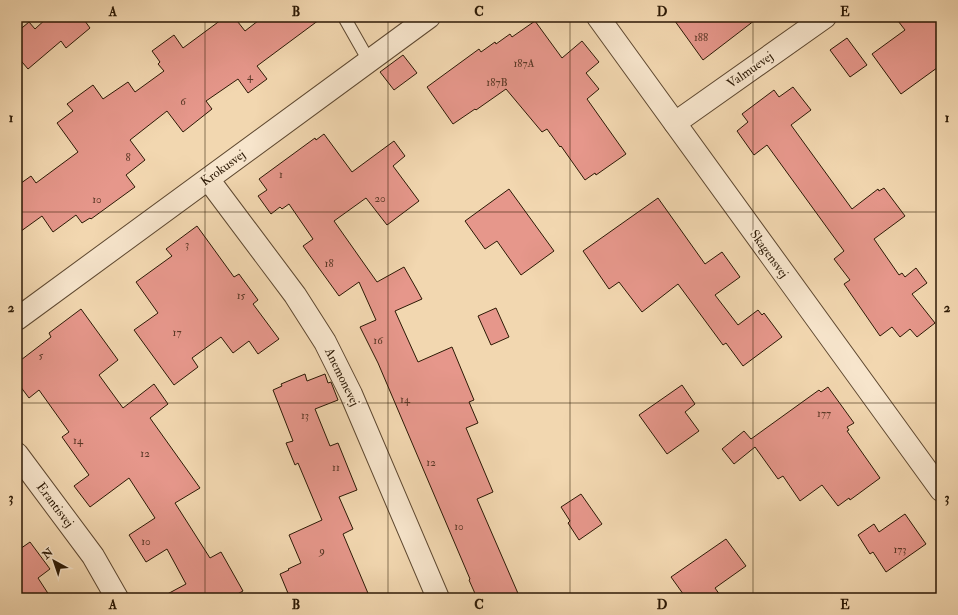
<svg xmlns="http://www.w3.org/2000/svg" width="958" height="615" font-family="'IM FELL Double Pica',serif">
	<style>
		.building { fill: #e6978b; stroke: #2c1905 }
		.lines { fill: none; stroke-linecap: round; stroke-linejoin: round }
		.service-casing { stroke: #5e4830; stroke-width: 14 }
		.minor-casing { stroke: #5e4830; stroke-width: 24 }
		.tertiary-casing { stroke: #5e4830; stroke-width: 24 }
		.service { stroke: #f7e5cc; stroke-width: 12 }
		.minor { stroke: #f7e5cc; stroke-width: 22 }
		.tertiary { stroke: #f7e5cc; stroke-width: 22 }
		.grid { fill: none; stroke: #2c1905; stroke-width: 1; stroke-opacity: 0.55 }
		.labels { text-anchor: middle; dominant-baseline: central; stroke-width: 4; stroke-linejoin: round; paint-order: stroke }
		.number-label { font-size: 11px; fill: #5a3826 }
		.street-label { font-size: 13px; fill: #2c1905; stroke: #f7e5cc }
		.neatline { fill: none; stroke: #2c1905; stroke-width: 1.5 }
		.grid-label { font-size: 13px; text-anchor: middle; font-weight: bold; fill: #2c1905 }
	</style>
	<rect width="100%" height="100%" fill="#f2d7b0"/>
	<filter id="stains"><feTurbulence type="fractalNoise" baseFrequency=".005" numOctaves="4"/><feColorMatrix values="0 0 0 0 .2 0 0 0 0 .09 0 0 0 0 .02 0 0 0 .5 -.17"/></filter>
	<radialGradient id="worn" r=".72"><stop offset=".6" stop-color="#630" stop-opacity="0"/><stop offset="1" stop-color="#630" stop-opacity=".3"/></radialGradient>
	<!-- building -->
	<path class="building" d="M 48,17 L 82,17 L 90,28 L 66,48 L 61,41 L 28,69 L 17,56 L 17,32 L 29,22 L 35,29 Z
		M 225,17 L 234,17 L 245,31 L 263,17 L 323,17 L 257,66 L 267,79 L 248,93 L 238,79 L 206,101 L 212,109 L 183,132 L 167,111 L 130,140 L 145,160 L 126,175 L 135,187 L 91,219 L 90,218 L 82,223 L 76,215 L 53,232 L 42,216 L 17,234 L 17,186 L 31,176 L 36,183 L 78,152 L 57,123 L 73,111 L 67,104 L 93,85 L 103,99 L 128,82 L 135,92 L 164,71 L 158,64 L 160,62 L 152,51 L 174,35 L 183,48 Z
		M 672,17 L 759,17 L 703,60 Z
		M 895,17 L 941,17 L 941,65 L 901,94 L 872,54 L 905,30 Z
		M 535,21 L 562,58 L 582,41 L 599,62 L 586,73 L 599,89 L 587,99 L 626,154 L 596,175 L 595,173 L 585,180 L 561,146 L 560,147 L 547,129 L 542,132 L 506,89 L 476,110 L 475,109 L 453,124 L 427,87 L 479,49 L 481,52 L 495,42 L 496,44 L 510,34 L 512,37 Z
		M 847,38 L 867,65 L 850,77 L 830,50 Z
		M 403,55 L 417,73 L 394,90 L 380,72 Z
		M 793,87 L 811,110 L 791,125 L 852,209 L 878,189 L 879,191 L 884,188 L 905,216 L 874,239 L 899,275 L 902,273 L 905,277 L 916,268 L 927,283 L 912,294 L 935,323 L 917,337 L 910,329 L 900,337 L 892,327 L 880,336 L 844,284 L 850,280 L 834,259 L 844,251 L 767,145 L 754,155 L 737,131 L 748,122 L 742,114 L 774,90 L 779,97 Z
		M 324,134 L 352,172 L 394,141 L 405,156 L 393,166 L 419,201 L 387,225 L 366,198 L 334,221 L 377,282 L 404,267 L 416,288 L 422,299 L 395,311 L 418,362 L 452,347 L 474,400 L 469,402 L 478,423 L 466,428 L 493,492 L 477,499 L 520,598 L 477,598 L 469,580 L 470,579 L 378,363 L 360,327 L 376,320 L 359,282 L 339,296 L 303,246 L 313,239 L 289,204 L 282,209 L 280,207 L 271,214 L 258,196 L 267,190 L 259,179 L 315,138 L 316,140 Z
		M 509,189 L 554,251 L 521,275 L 497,241 L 485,249 L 465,221 Z
		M 658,198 L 705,264 L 722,252 L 740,277 L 715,295 L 738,325 L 758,310 L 762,315 L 764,313 L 782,337 L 743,366 L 726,343 L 723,345 L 678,284 L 642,312 L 619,282 L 609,289 L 583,251 Z
		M 197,226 L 234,277 L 239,274 L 258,300 L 253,304 L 279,339 L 258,354 L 249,341 L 233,353 L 221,337 L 192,358 L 198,367 L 174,385 L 134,330 L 158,313 L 136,282 L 172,256 L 166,249 Z
		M 496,308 L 509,337 L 491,345 L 478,316 Z
		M 81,309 L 118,360 L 99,375 L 123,408 L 154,384 L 168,404 L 150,418 L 200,488 L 175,503 L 210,558 L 221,552 L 243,591 L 230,598 L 160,598 L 186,584 L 167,549 L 146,562 L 129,535 L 155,518 L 129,478 L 90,507 L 74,486 L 89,475 L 62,437 L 69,432 L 39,390 L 29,398 L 17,382 L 17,363 L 51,337 L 49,333 Z
		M 305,374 L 307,381 L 325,374 L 328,383 L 331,382 L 338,400 L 315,409 L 330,446 L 338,443 L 357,490 L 339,497 L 353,529 L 343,534 L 370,598 L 290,598 L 280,574 L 289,570 L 288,569 L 301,563 L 289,535 L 322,520 L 298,463 L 295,465 L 286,443 L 293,441 L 273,390 L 282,386 L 281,384 Z
		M 682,385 L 695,404 L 685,412 L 699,431 L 667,454 L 639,415 Z
		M 828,387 L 854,423 L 847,427 L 849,430 L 847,431 L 880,478 L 850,500 L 849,498 L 838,506 L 822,485 L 800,501 L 783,476 L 778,479 L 755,447 L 734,464 L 722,449 L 744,431 L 751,439 L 819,390 L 821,392 Z
		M 581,494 L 602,524 L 579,540 L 568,523 L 570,521 L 561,507 Z
		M 905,514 L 926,544 L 886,572 L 873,552 L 870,554 L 858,535 L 874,524 L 879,532 Z
		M 726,539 L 746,566 L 715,588 L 722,598 L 686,598 L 671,577 Z
		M 30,542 L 50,569 L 38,578 L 51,598 L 17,598 L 17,551 Z"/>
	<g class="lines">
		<defs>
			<path id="service" d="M 344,17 L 369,61"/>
			<path id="minor" d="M 675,123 L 825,17
				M 208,179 L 295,295 L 325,342 L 351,394 L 438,598
				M 17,319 L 429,17
				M 17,454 L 93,556 L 117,598"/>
			<path id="tertiary" d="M 598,17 L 941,490"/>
		</defs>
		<!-- service casing -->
		<use href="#service" class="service-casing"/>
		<!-- minor casing -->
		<use href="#minor" class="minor-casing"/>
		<!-- tertiary casing -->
		<use href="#tertiary" class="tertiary-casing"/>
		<!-- service -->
		<use href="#service" class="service"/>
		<!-- minor -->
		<use href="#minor" class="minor"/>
		<!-- tertiary -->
		<use href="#tertiary" class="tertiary"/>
	</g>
	<!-- grid -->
	<path class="grid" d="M 205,17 L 205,598M 388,17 L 388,598M 570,17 L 570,598M 753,17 L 753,598M 17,212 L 941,212M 17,403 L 941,403"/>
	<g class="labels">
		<!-- number labels -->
		<g class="number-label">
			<text x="701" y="37">188</text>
			<text x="524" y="63">187A</text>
			<text x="250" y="76">4</text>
			<text x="497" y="82">187B</text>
			<text x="183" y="101">6</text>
			<text x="128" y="157">8</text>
			<text x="281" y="174">1</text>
			<text x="380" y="198">20</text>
			<text x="97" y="199">10</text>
			<text x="187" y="244">3</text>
			<text x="329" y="263">18</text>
			<text x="241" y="295">15</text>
			<text x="177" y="332">17</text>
			<text x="378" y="340">16</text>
			<text x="41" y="355">5</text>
			<text x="405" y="399">14</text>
			<text x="824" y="413">177</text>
			<text x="305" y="415">13</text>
			<text x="78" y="440">14</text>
			<text x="145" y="453">12</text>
			<text x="431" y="462">12</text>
			<text x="336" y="467">11</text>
			<text x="459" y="526">10</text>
			<text x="146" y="541">10</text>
			<text x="900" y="549">173</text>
			<text x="322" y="550">9</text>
		</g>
		<!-- street labels -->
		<g class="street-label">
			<text transform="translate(750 70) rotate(-35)">Valmuevej</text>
			<text transform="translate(223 168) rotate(-36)">Krokusvej</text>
			<text transform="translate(769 254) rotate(54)">Skagensvej</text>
			<text transform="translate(342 377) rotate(64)">Anemonevej</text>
			<text transform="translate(55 505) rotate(53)">Erantisvej</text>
		</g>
	</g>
	<!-- margin -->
	<rect width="958" height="615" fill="none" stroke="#f2d7b0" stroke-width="44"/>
	<!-- north arrow -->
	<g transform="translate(54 561) rotate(320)" stroke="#f7e5cc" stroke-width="3" paint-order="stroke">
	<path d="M0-3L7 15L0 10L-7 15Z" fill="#2c1905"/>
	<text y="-6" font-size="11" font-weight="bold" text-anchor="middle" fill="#2c1905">N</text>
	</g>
	<rect x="22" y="22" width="914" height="571" class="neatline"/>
	<g class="grid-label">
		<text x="113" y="16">A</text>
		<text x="296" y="16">B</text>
		<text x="479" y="16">C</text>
		<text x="662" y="16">D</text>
		<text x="845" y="16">E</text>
		<text x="11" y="122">1</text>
		<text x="947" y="122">1</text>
		<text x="11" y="312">2</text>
		<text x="947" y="312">2</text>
		<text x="11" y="502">3</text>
		<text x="947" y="502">3</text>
		<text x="113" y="609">A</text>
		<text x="296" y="609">B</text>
		<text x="479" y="609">C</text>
		<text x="662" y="609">D</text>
		<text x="845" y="609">E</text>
	</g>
	<rect width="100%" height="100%" filter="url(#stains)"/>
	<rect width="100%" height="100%" fill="url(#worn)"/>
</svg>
